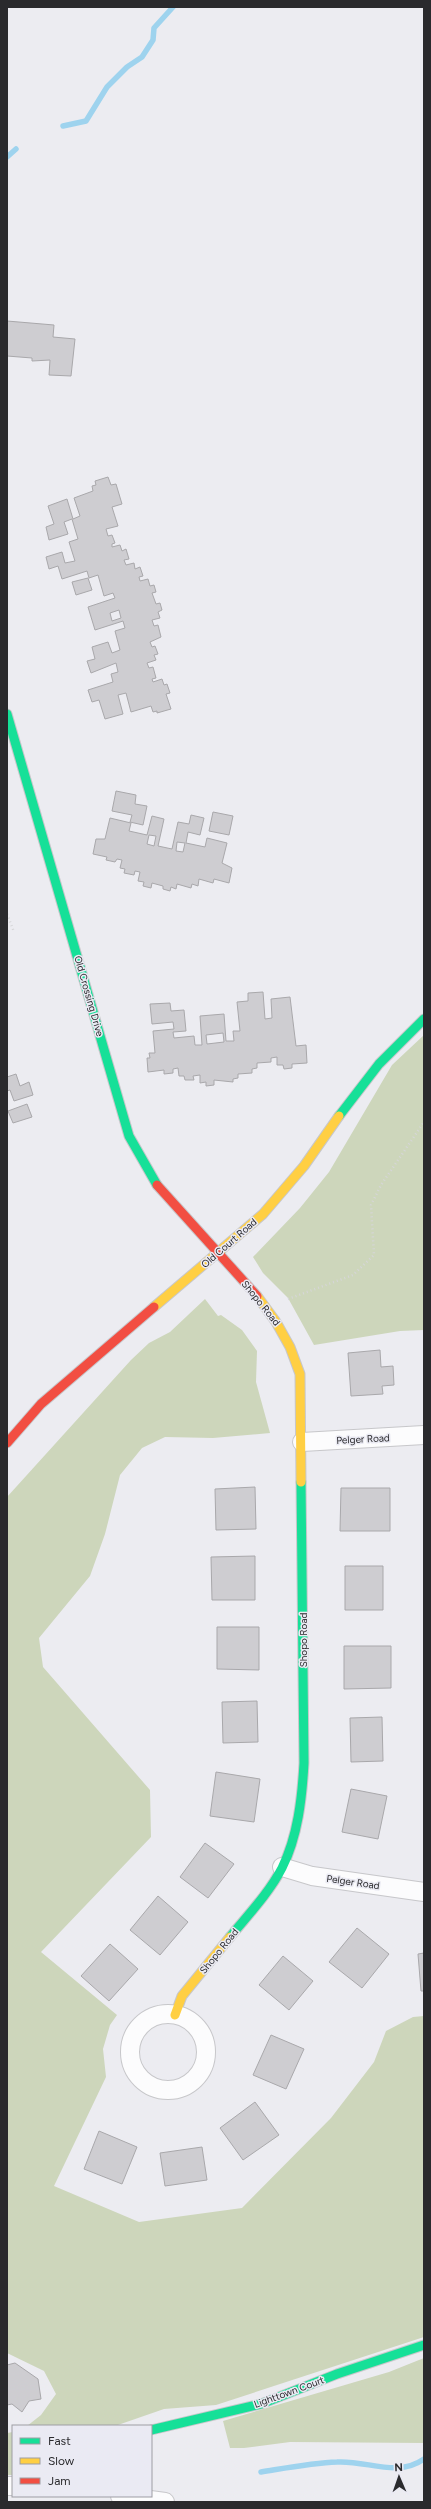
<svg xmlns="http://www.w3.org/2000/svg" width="431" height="2509" font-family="Figtree,sans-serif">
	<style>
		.green { fill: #cdd6bb }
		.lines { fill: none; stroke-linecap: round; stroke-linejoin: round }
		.stream { stroke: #9ed3ee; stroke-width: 5.5 }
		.building { fill: #cecdd1; stroke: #a9a8ab; fill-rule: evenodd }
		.street-casing { stroke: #c7c7ca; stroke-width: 20 }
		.fast-casing { stroke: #c7c7ca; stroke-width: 11 }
		.slow-casing { stroke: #c7c7ca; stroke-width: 11 }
		.jam-casing { stroke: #c7c7ca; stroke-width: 11 }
		.path { stroke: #d6d6d8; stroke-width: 2.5; stroke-dasharray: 1 3; stroke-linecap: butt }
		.street { stroke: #fcfcfd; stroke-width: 18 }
		.fast { stroke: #16e098; stroke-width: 9 }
		.slow { stroke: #ffcf43; stroke-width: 9 }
		.jam { stroke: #f24e42; stroke-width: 9 }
		.labels { text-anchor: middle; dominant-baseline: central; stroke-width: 3; stroke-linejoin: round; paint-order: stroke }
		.street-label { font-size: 10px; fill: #2a2a2d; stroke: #eaeaf3 }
	</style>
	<rect width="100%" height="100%" fill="#ececf1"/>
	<!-- green -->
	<path class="green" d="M 424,1035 L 424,1330 L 400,1331 L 314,1345 L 288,1298 L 263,1273 L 253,1257 L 300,1208 L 329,1172 L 392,1065 Z
		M 205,1299 L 218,1316 L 221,1315 L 242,1330 L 257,1351 L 256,1382 L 270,1433 L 213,1438 L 165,1437 L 142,1448 L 120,1475 L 105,1534 L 90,1576 L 39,1638 L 43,1667 L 150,1790 L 151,1837 L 41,1952 L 117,2015 L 110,2025 L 103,2049 L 106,2077 L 54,2186 L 139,2222 L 242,2208 L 331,2118 L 374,2062 L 386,2031 L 413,2017 L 424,2016 L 424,2337 L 216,2405 L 164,2409 L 115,2426 L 27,2426 L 41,2415 L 56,2394 L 44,2371 L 7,2353 L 7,1497 L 131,1360 L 149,1343 L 170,1332 Z
		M 424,2358 L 424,2443 L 290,2442 L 244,2448 L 230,2448 L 223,2421 L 389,2372 Z
		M 13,2432 L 13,2475 L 7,2475 L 7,2433 Z"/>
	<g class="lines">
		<!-- stream -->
		<path class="stream" d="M 63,126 L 86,121 L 107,87 L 127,67 L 142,57 L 153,40 L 154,28 L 173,7
			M 7,157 L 16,149
			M 261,2472 C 286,2468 312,2463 337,2462 C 367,2460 397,2478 424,2459"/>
	</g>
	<!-- building -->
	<path class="building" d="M 7,321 L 54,325 L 53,337 L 75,339 L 71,376 L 49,375 L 50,360 L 32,361 L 32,358 L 7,356 Z
		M 108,477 L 111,485 L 116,484 L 122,504 L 112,507 L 118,526 L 106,529 L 108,536 L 112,535 L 115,543 L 112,544 L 112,547 L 120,545 L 122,551 L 126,549 L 129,559 L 124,560 L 126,565 L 134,563 L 135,569 L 140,567 L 143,576 L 139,577 L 140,581 L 148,579 L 150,586 L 154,585 L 156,592 L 152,593 L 156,604 L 160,603 L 162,610 L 158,612 L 160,618 L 152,620 L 154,626 L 158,625 L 161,637 L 150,642 L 152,647 L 155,646 L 158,654 L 154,655 L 156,660 L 147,663 L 149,668 L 153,667 L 156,678 L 152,679 L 153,682 L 162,679 L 164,685 L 167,684 L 170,693 L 166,694 L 171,709 L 157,713 L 157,711 L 153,712 L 151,706 L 131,712 L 126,693 L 118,695 L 123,714 L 105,719 L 99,700 L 92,702 L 88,690 L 113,682 L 111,674 L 118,672 L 116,663 L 91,673 L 87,661 L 95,659 L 92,647 L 108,642 L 112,653 L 120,650 L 115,631 L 125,628 L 123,621 L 95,630 L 88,607 L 115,598 L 113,593 L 104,596 L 98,575 L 89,578 L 87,571 L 62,579 L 58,566 L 49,569 L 46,557 L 62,552 L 65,563 L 75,561 L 69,542 L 78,539 L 72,519 L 64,522 L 68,534 L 49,540 L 46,527 L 54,524 L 48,506 L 67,499 L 73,519 L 80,516 L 74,498 L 93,491 L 92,486 L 96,485 L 95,481 ZM 119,610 L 121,618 L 112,621 L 110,613 Z
		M 88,578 L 92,590 L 76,595 L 72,582 Z
		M 116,791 L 136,795 L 135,804 L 147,806 L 143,825 L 130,822 L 132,815 L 112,811 Z
		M 213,812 L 233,816 L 229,835 L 209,831 Z
		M 191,815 L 204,818 L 200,835 L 188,832 L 186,843 L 205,847 L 207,838 L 227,843 L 222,863 L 232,868 L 229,883 L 214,879 L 213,883 L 199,879 L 198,886 L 192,884 L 191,888 L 177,884 L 176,889 L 171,887 L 170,891 L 163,889 L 163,886 L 152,883 L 151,888 L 143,886 L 144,882 L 138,881 L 140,872 L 135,871 L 134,875 L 124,873 L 125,869 L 120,868 L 122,860 L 117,859 L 115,862 L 106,860 L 107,857 L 93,854 L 96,839 L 105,839 L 110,818 L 131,823 L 129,831 L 147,835 L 152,816 L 164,819 L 158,846 L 172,849 L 178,822 L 189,824 ZM 149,835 L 156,836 L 154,846 L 147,844 ZM 177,842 L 185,843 L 183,852 L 176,851 Z
		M 263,992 L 265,1019 L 272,1018 L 271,999 L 290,997 L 296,1046 L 306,1045 L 307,1063 L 292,1064 L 292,1068 L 284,1069 L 283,1065 L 277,1065 L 277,1057 L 271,1058 L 271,1062 L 257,1063 L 257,1068 L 252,1069 L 252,1073 L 238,1074 L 238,1078 L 233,1079 L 233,1082 L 214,1080 L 214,1085 L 206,1086 L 206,1082 L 200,1083 L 200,1075 L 193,1076 L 194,1080 L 185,1080 L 184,1076 L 179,1076 L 178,1068 L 173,1069 L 173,1073 L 164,1074 L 164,1070 L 148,1072 L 147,1058 L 150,1058 L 149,1053 L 155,1053 L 153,1031 L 174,1029 L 173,1022 L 152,1024 L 150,1004 L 170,1003 L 171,1011 L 184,1010 L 186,1031 L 173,1032 L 174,1038 L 194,1036 L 195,1045 L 202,1045 L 200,1016 L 224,1014 L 226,1041 L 234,1041 L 233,1031 L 240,1031 L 237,1002 L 248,1001 L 248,993 ZM 223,1033 L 224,1042 L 207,1044 L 206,1035 Z
		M 16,1074 L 20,1086 L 29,1082 L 33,1095 L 14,1101 L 10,1090 L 7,1091 L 7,1077 Z
		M 27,1104 L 32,1117 L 13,1123 L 8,1111 Z
		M 380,1350 L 381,1367 L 393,1366 L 394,1385 L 382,1386 L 383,1394 L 351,1396 L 348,1353 Z
		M 255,1487 L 256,1529 L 216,1530 L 215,1489 Z
		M 341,1488 L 390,1488 L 390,1531 L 340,1531 Z
		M 255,1556 L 255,1600 L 212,1600 L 211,1557 Z
		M 345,1566 L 383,1566 L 383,1610 L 345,1610 Z
		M 217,1627 L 259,1627 L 259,1670 L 217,1669 Z
		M 344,1646 L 391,1646 L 391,1688 L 344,1689 Z
		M 257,1701 L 258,1742 L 223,1743 L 222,1702 Z
		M 382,1717 L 383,1761 L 351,1762 L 350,1718 Z
		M 216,1772 L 260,1779 L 254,1822 L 210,1816 Z
		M 351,1789 L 387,1796 L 378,1839 L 342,1832 Z
		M 205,1843 L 234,1864 L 208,1898 L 180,1877 Z
		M 158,1896 L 188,1922 L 160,1955 L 130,1930 Z
		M 357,1928 L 389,1954 L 362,1988 L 329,1962 Z
		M 110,1944 L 138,1969 L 109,2001 L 81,1976 Z
		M 424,1953 L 424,1991 L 421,1991 L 418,1954 Z
		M 283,1956 L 313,1981 L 289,2010 L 259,1985 Z
		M 271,2035 L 304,2049 L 286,2089 L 253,2075 Z
		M 255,2102 L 279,2135 L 243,2160 L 220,2128 Z
		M 99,2131 L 137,2147 L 122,2184 L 84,2169 Z
		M 202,2147 L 207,2180 L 165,2186 L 160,2153 Z
		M 15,2363 L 38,2379 L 41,2399 L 29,2401 L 22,2412 L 12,2404 L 7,2405 L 7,2365 Z"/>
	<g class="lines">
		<defs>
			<path id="street" d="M 302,1442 L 424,1435
				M 282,1867 L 312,1876 L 424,1892
				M130 2052a38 38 0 1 1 76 0a38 38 0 1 1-76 0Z
				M 7,2486 L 13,2486
				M 120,2496 L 165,2502"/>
			<path id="fast" d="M 7,714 L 129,1136 L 157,1185
				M 339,1116 L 379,1064 L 424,1019
				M 230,1937 C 248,1915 269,1893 282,1868 C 298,1836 302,1798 304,1763 L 301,1482
				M 151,2430 L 261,2404 L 337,2374 L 424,2345"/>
			<path id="slow" d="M 257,1296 L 276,1322 L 290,1347 L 300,1374 L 301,1482
				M 154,1307 L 263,1214 L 304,1166 L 339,1116
				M 175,2015 L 182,1996 L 230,1937"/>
			<path id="jam" d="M 157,1185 L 257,1296
				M 7,1443 L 41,1404 L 154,1307"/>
		</defs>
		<!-- street casing -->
		<use href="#street" class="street-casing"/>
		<!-- fast casing -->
		<use href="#fast" class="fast-casing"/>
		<!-- slow casing -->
		<use href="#slow" class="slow-casing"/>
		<!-- jam casing -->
		<use href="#jam" class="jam-casing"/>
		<!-- path -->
		<path class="path" d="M 7,914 L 14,932
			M 288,1299 L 353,1275 L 374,1255 L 371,1205 L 381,1185 L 424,1122"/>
		<!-- street -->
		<use href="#street" class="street"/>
		<!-- fast -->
		<use href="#fast" class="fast"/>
		<!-- slow -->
		<use href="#slow" class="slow"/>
		<!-- jam -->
		<use href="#jam" class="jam"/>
	</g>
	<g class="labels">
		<!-- street labels -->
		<g class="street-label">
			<text transform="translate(89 996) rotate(74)">Old Crossing Drive</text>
			<text transform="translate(229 1243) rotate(-41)">Old Court Road</text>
			<text transform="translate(261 1303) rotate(51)">Shopo Road</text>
			<text transform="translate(363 1439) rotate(-3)">Pelger Road</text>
			<text transform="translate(303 1640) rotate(-90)">Shopo Road</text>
			<text transform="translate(353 1882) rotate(8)">Pelger Road</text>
			<text transform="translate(219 1951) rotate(-51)">Shopo Road</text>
			<text transform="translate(289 2392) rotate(-20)">Lighttown Court</text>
		</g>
	</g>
	<!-- border -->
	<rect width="431" height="2509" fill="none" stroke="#2a2a2d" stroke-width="16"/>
	<!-- legend -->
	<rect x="12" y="2425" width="140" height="72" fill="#eaeaf3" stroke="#9d9da4"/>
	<rect x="20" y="2438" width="20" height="6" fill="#16e098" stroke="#9d9da4"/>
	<text x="48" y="2445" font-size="12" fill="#2a2a2d">Fast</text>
	<rect x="20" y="2458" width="20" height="6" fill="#ffcf43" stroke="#9d9da4"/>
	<text x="48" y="2465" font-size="12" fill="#2a2a2d">Slow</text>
	<rect x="20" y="2478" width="20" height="6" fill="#f24e42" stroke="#9d9da4"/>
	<text x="48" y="2485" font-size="12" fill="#2a2a2d">Jam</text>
	<!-- north arrow -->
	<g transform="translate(399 2477) rotate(358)" stroke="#eaeaf3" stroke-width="3" paint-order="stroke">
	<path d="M0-3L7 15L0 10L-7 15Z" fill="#2a2a2d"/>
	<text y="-6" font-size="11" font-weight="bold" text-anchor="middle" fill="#2a2a2d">N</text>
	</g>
</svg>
